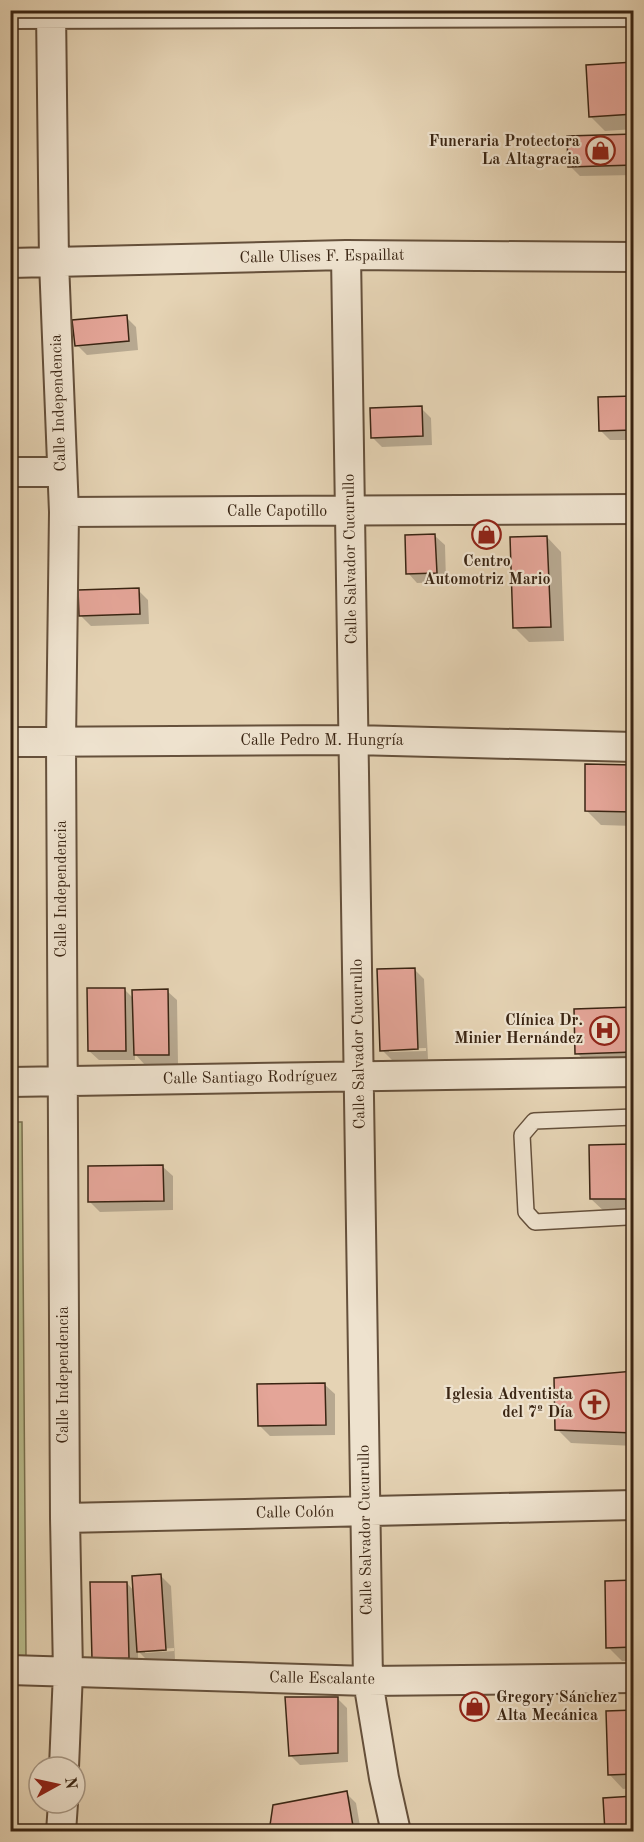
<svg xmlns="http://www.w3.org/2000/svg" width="644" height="1842" font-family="'Old Standard TT',serif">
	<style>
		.green { fill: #b8bb8b; stroke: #79704f; stroke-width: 1.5 }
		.shadow { fill: #0003; fill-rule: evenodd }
		.building { fill: #e4a598; stroke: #3a2513; stroke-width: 1.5 }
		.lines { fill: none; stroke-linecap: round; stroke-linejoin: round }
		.service-casing { stroke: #65503b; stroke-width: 18 }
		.minor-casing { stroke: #65503b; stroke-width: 32 }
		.service { stroke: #eee2ce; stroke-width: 15 }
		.minor { stroke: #eee2ce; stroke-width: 28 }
		.labels { text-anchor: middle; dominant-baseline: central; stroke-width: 4.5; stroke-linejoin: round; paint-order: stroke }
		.poi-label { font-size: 16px; font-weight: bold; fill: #3a2513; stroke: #eee2ce; text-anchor: end }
		.street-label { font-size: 16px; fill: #3a2513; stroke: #eee2ce }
	</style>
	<rect width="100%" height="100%" fill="#e5d3b4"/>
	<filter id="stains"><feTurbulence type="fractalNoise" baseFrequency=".00333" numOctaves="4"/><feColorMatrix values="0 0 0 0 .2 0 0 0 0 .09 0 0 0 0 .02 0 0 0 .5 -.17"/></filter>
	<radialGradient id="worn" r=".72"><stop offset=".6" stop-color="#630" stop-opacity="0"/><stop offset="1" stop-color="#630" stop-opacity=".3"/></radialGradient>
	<!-- green -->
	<path class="green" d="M 10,1122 L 22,1122 L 26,1656 L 11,1656 Z"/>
	<!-- shadow -->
	<path class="shadow" d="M 634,64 L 634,129 L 605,131 L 590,116 Z
		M 634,136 L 634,175 L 580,176 L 570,166 Z
		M 126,317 L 136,327 L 138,350 L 87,355 L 77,345 Z
		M 634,398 L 634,440 L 610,440 L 600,430 Z
		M 421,408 L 431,418 L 432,445 L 382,447 L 372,437 Z
		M 435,536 L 445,545 L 446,582 L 417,583 L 408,573 Z
		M 547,537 L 561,552 L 564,641 L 529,642 L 515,628 Z
		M 138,590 L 148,600 L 149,624 L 91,626 L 81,616 Z
		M 634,766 L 634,826 L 601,825 L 587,811 Z
		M 414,969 L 424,979 L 428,1059 L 392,1060 L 382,1050 ZM 426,1048 L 426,1051 L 389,1052 L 389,1049 Z
		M 124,989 L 134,999 L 167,991 L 177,1000 L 178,1064 L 145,1065 L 135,1054 L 135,1060 L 99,1060 L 89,1051 Z
		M 634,1009 L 634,1066 L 591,1067 L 577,1053 Z
		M 634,1146 L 634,1236 L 628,1231 L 628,1213 L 606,1213 L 591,1199 Z
		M 163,1167 L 173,1176 L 173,1210 L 100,1212 L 90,1202 Z
		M 634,1373 L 634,1446 L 571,1443 L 557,1429 Z
		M 325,1385 L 335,1394 L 335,1435 L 270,1436 L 260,1426 Z
		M 161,1576 L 171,1586 L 175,1659 L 148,1661 L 138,1651 L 138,1667 L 93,1658 L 127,1583 L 134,1591 ZM 174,1648 L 174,1651 L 145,1653 L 145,1650 Z
		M 634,1582 L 634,1661 L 622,1661 L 608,1647 Z
		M 337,1698 L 347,1708 L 348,1762 L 300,1765 L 290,1755 Z
		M 634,1712 L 634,1788 L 623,1789 L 609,1774 Z
		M 346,1793 L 356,1803 L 361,1832 L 271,1832 Z"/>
	<!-- building -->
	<path class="building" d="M 634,62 L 634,114 L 589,117 L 586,65 Z
		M 634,134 L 634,165 L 568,167 L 567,136 Z
		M 127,315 L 129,341 L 75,346 L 72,320 Z
		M 634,396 L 634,430 L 599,431 L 598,397 Z
		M 422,406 L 423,436 L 371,438 L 370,408 Z
		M 435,534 L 437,573 L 406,574 L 405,535 Z
		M 547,536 L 551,627 L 513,628 L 510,537 Z
		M 139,588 L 140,614 L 79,616 L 78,590 Z
		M 585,764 L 634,765 L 634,812 L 585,811 Z
		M 415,968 L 418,1049 L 380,1051 L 377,969 Z
		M 87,988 L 125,988 L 126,1051 L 88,1051 Z
		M 168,989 L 169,1055 L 134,1055 L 132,990 Z
		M 634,1007 L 634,1052 L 575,1054 L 574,1009 Z
		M 634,1144 L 634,1232 L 627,1232 L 626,1199 L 590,1199 L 589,1145 Z
		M 163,1165 L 164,1201 L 88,1202 L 88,1166 Z
		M 634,1371 L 634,1433 L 555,1430 L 554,1378 Z
		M 325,1383 L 326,1425 L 258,1426 L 257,1384 Z
		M 161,1574 L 166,1650 L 137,1652 L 132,1576 Z
		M 634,1580 L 634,1647 L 606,1648 L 605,1581 Z
		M 90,1582 L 127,1582 L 129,1658 L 92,1659 Z
		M 285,1697 L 338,1697 L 338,1753 L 289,1756 Z
		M 634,1710 L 634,1774 L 608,1775 L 606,1711 Z
		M 347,1791 L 353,1826 L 329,1832 L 269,1832 L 273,1805 Z
		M 634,1796 L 634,1832 L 605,1832 L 603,1798 Z"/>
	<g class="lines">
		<defs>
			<path id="service" d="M 627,1217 L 535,1222 L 526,1212 L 522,1135 L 534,1121 L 634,1117"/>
			<path id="minor" d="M 51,10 L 54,262 L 64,512 L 61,742 L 65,1518 L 68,1672 L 64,1767
				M 10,14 L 634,12
				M 346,255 L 368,1681 L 384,1778 L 396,1832
				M 10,263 L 346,255 L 634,257
				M 10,472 L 61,472
				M 64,512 L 634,509
				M 10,742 L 354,740 L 634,747
				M 10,1082 L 634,1072
				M 65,1518 L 634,1505
				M 10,1670 L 368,1681 L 634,1678
				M 61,1832 L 63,1803"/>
		</defs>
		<!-- service casing -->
		<use href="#service" class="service-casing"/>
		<!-- minor casing -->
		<use href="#minor" class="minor-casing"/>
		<!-- service -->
		<use href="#service" class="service"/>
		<!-- minor -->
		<use href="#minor" class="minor"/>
	</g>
	<!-- icons -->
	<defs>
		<symbol id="shop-ring" viewBox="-11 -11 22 22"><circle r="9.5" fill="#eee2ce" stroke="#8f2418" stroke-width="1.5"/><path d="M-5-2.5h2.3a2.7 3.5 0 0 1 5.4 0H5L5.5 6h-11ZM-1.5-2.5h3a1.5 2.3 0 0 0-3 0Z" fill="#8f2418"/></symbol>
		<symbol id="hospital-ring" viewBox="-11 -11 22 22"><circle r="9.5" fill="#eee2ce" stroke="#8f2418" stroke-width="1.5"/><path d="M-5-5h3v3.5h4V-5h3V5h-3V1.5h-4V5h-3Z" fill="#8f2418"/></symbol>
		<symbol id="church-ring" viewBox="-11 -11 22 22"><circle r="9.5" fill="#eee2ce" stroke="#8f2418" stroke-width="1.5"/><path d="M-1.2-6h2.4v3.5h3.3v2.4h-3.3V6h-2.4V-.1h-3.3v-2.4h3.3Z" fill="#8f2418"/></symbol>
	</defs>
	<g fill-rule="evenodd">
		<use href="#shop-ring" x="584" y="134" width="33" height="33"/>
		<use href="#shop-ring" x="470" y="518" width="33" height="33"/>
		<use href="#hospital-ring" x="588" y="1014" width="33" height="33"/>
		<use href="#church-ring" x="578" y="1388" width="33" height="33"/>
		<use href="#shop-ring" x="458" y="1690" width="33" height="33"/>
	</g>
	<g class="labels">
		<!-- poi labels -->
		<g class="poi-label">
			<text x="580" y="142">Funeraria Protectora<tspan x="580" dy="18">La Altagracia</tspan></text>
			<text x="487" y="562" text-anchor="middle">Centro<tspan x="487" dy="18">Automotriz Mario</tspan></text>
			<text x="583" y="1021">Clínica Dr.<tspan x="583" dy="18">Minier Hernández</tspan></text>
			<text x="573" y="1395">Iglesia Adventista<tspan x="573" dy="18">del 7º Día</tspan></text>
			<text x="496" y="1698" text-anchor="start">Gregory Sánchez<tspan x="496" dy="18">Alta Mecánica</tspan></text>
		</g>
		<!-- street labels -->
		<g class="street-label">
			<text transform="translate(322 257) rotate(-1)">Calle Ulises F. Espaillat</text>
			<text transform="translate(59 403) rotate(-92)">Calle Independencia</text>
			<text x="277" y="512">Calle Capotillo</text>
			<text transform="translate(351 559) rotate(-91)">Calle Salvador Cucurullo</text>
			<text x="322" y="741">Calle Pedro M. Hungría</text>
			<text transform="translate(62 889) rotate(-90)">Calle Independencia</text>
			<text transform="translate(359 1044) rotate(-91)">Calle Salvador Cucurullo</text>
			<text transform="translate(250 1078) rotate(-1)">Calle Santiago Rodríguez</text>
			<text transform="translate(64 1375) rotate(-90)">Calle Independencia</text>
			<text transform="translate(295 1513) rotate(-1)">Calle Colón</text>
			<text transform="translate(366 1530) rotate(-91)">Calle Salvador Cucurullo</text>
			<text transform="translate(322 1679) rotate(1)">Calle Escalante</text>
		</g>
	</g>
	<!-- margin -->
	<rect width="644" height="1842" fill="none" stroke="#e5d3b4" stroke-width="36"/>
	<rect x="12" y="12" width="620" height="1818" fill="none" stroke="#3a2513" stroke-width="3"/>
	<rect x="18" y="18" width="608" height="1806" fill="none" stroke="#3a2513" stroke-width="1.5"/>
	<!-- north arrow -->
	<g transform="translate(57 1785) rotate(82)"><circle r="28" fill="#eee2ce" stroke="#a69683" stroke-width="1.5"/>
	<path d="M0-4.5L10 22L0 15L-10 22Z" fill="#8f2418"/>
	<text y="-9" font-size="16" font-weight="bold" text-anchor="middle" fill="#3a2513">N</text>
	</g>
	<rect width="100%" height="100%" filter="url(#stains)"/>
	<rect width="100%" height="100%" fill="url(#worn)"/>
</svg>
